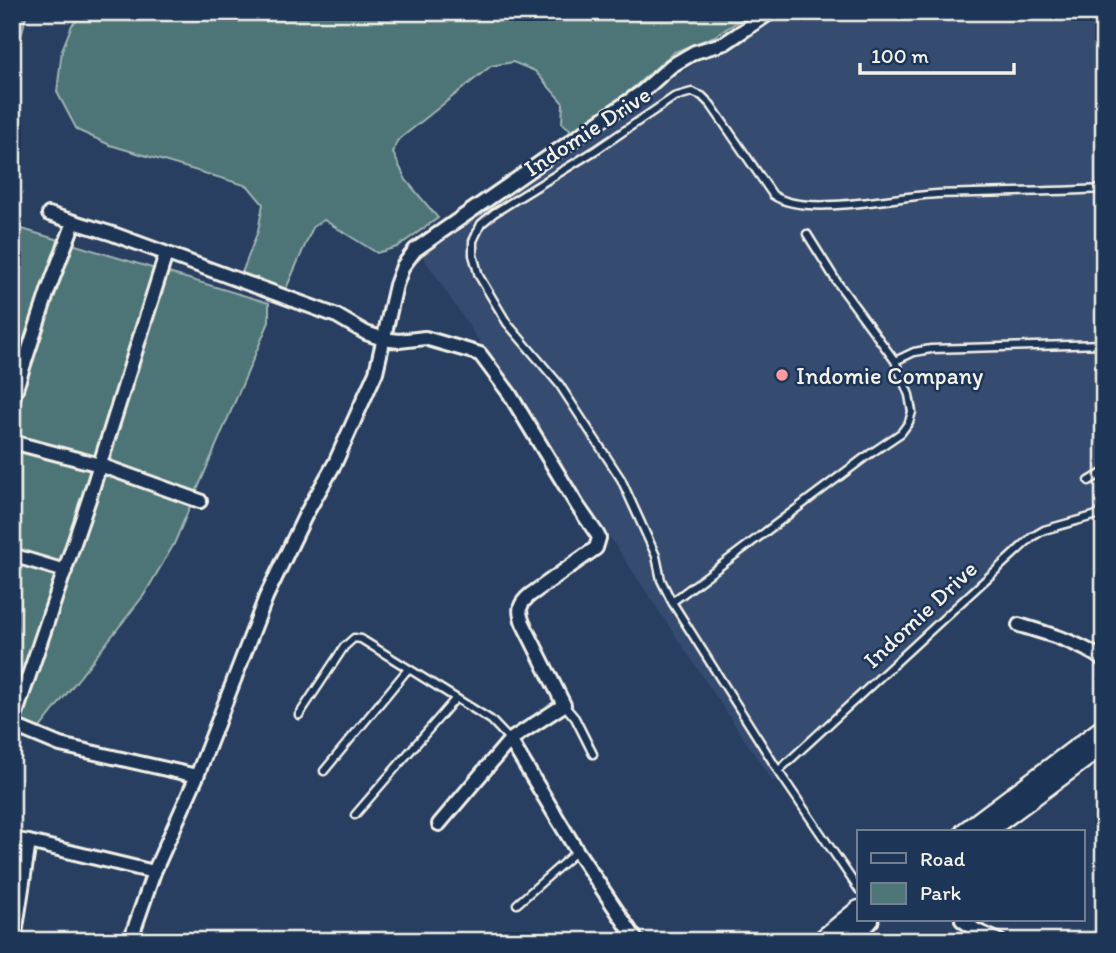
<svg xmlns="http://www.w3.org/2000/svg" width="1116" height="953" font-family="Itim,sans-serif">
	<style>
		.built { fill: #354b6f }
		.green { fill: #4e7578; stroke: #a1b3b0; stroke-width: 2 }
		.lines { fill: none; stroke-linecap: round; stroke-linejoin: round }
		.lane-casing { stroke: #f4f1e8; stroke-width: 11 }
		.street-casing { stroke: #f4f1e8; stroke-width: 18 }
		.secondary-casing { stroke: #f4f1e8; stroke-width: 23 }
		.lane { stroke: #1d3557; stroke-width: 6 }
		.street { stroke: #1d3557; stroke-width: 12 }
		.secondary { stroke: #1d3557; stroke-width: 18 }
		.poi-dot { fill: #ff9aa2; stroke: #1d3557; stroke-width: 2.5 }
		.labels { text-anchor: middle; dominant-baseline: central; stroke-width: 5; stroke-linejoin: round; paint-order: stroke }
		.street-label { font-size: 24px; fill: #f4f1e8; stroke: #1d3557 }
		.poi-label { font-size: 24px; fill: #f4f1e8; stroke: #1d3557; text-anchor: start }
	</style>
	<rect width="100%" height="100%" fill="#283f62"/>
	<filter id="ink" filterUnits="userSpaceOnUse"><feTurbulence type="fractalNoise" baseFrequency=".0143" numOctaves="2"/><feDisplacementMap in="SourceGraphic" scale="14" xChannelSelector="R" yChannelSelector="G"/><feConvolveMatrix kernelMatrix="1 2 1 2 8 2 1 2 1" color-interpolation-filters="sRGB"/></filter>
	<g filter="url(#ink)">
		<!-- built -->
		<path class="built" d="M 777,12 L 1104,12 L 1104,514 L 1044,528 L 773,782 L 413,242 Z"/>
		<!-- green -->
		<path class="green" d="M 12,12 L 27,12 L 19,45 L 12,57 Z
			M 80,12 L 753,12 L 715,36 L 674,52 L 626,94 L 572,131 L 562,123 L 563,103 L 535,71 L 513,62 L 491,66 L 397,141 L 393,153 L 406,180 L 438,218 L 397,247 L 377,253 L 324,220 L 313,227 L 285,291 L 240,278 L 258,231 L 263,204 L 248,186 L 110,145 L 77,130 L 57,92 L 62,50 L 72,25 L 82,16 Z
			M 12,226 L 269,303 L 269,322 L 174,544 L 144,595 L 39,729 L 12,717 Z"/>
		<g class="lines">
			<defs>
				<path id="lane" d="M 895,361 L 914,352 L 931,349 L 1104,344
					M 1089,481 L 1104,472
					M 672,602 L 864,458 L 901,433 L 909,422 L 912,412 L 909,395 L 895,361 L 837,282 L 807,234
					M 564,705 L 575,718 L 593,754
					M 299,715 L 344,647 L 354,638 L 361,639 L 491,720 L 510,740
					M 324,771 L 408,669
					M 778,771 L 1032,537 L 1044,530 L 1104,513
					M 355,815 L 456,698
					M 859,890 L 781,775 L 672,602 L 661,580 L 656,556 L 621,479 L 559,384 L 507,323 L 479,276 L 473,255 L 473,241 L 481,224 L 494,213 L 596,150 L 674,97 L 692,92 L 702,96 L 711,105 L 773,195 C 805,218 897,196 937,194 C 993,192 1048,192 1104,189
					M 517,904 L 577,851"/>
				<path id="street" d="M 49,214 L 113,234 L 337,316 L 366,333 L 383,339 L 399,341 L 425,338 L 480,354 L 509,393 L 577,505 L 597,534 L 599,538 L 596,548 L 530,595 C 519,604 518,610 523,623 L 564,705 L 510,740 L 439,824
					M 12,401 L 48,291 L 74,222
					M 12,442 L 100,465 L 200,501
					M 12,555 L 65,571
					M 1019,625 C 1049,634 1078,642 1104,660
					M 12,725 L 89,499 L 166,254
					M 12,725 L 60,745 L 197,776
					M 510,740 L 577,851 L 637,941
					M 12,839 L 29,842
					M 962,920 L 977,931 L 999,941
					M 14,941 L 29,842 L 154,872
					M 130,941 L 154,872 L 197,776 L 266,597 L 306,514 L 335,463 L 376,372 L 396,285 L 403,266 L 415,250 L 642,92 L 671,66 L 695,52 L 725,43 L 771,12"/>
				<path id="secondary" d="M 965,832 L 1104,728
					M 985,832 L 1104,744
					M 821,941 L 859,910
					M 842,941 L 869,920"/>
			</defs>
			<!-- lane casing -->
			<use href="#lane" class="lane-casing"/>
			<!-- street casing -->
			<use href="#street" class="street-casing"/>
			<!-- secondary casing -->
			<use href="#secondary" class="secondary-casing"/>
			<!-- lane -->
			<use href="#lane" class="lane"/>
			<!-- street -->
			<use href="#street" class="street"/>
			<!-- secondary -->
			<use href="#secondary" class="secondary"/>
		</g>
	</g>
	<!-- markers -->
	<circle class="poi-dot" cx="782" cy="375" r="7"/>
	<g class="labels">
		<!-- street labels -->
		<g class="street-label">
			<text transform="translate(587 131) rotate(-33)">Indomie Drive</text>
			<text transform="translate(920 614) rotate(-43)">Indomie Drive</text>
		</g>
		<!-- poi labels -->
		<g class="poi-label">
			<text x="796" y="375">Indomie Company</text>
		</g>
	</g>
	<!-- margin -->
	<rect width="1116" height="953" fill="none" stroke="#1d3557" stroke-width="42"/>
	<rect x="21" y="21" width="1074" height="911" fill="none" stroke="#f4f1e8" stroke-width="2.5" filter="url(#ink)"/>
	<!-- legend -->
	<rect x="857" y="830" width="228" height="91" fill="#1d3557" stroke="#738091" stroke-width="2"/>
	<rect x="871" y="853" width="35" height="10" fill="#1d3557" stroke="#738091" stroke-width="2"/>
	<text x="920" y="866" font-size="21" fill="#f4f1e8">Road</text>
	<rect x="871" y="883" width="35" height="21" fill="#4e7578" stroke="#738091" stroke-width="2"/>
	<text x="920" y="900" font-size="21" fill="#f4f1e8">Park</text>
	<!-- scale -->
	<path d="M860 63v10h154v-10" fill="none" stroke="#f4f1e8" stroke-width="3.5"/>
	<text x="871" y="63" font-size="21" fill="#f4f1e8" stroke="#1d3557" stroke-width="5" paint-order="stroke">100 m</text>
</svg>
